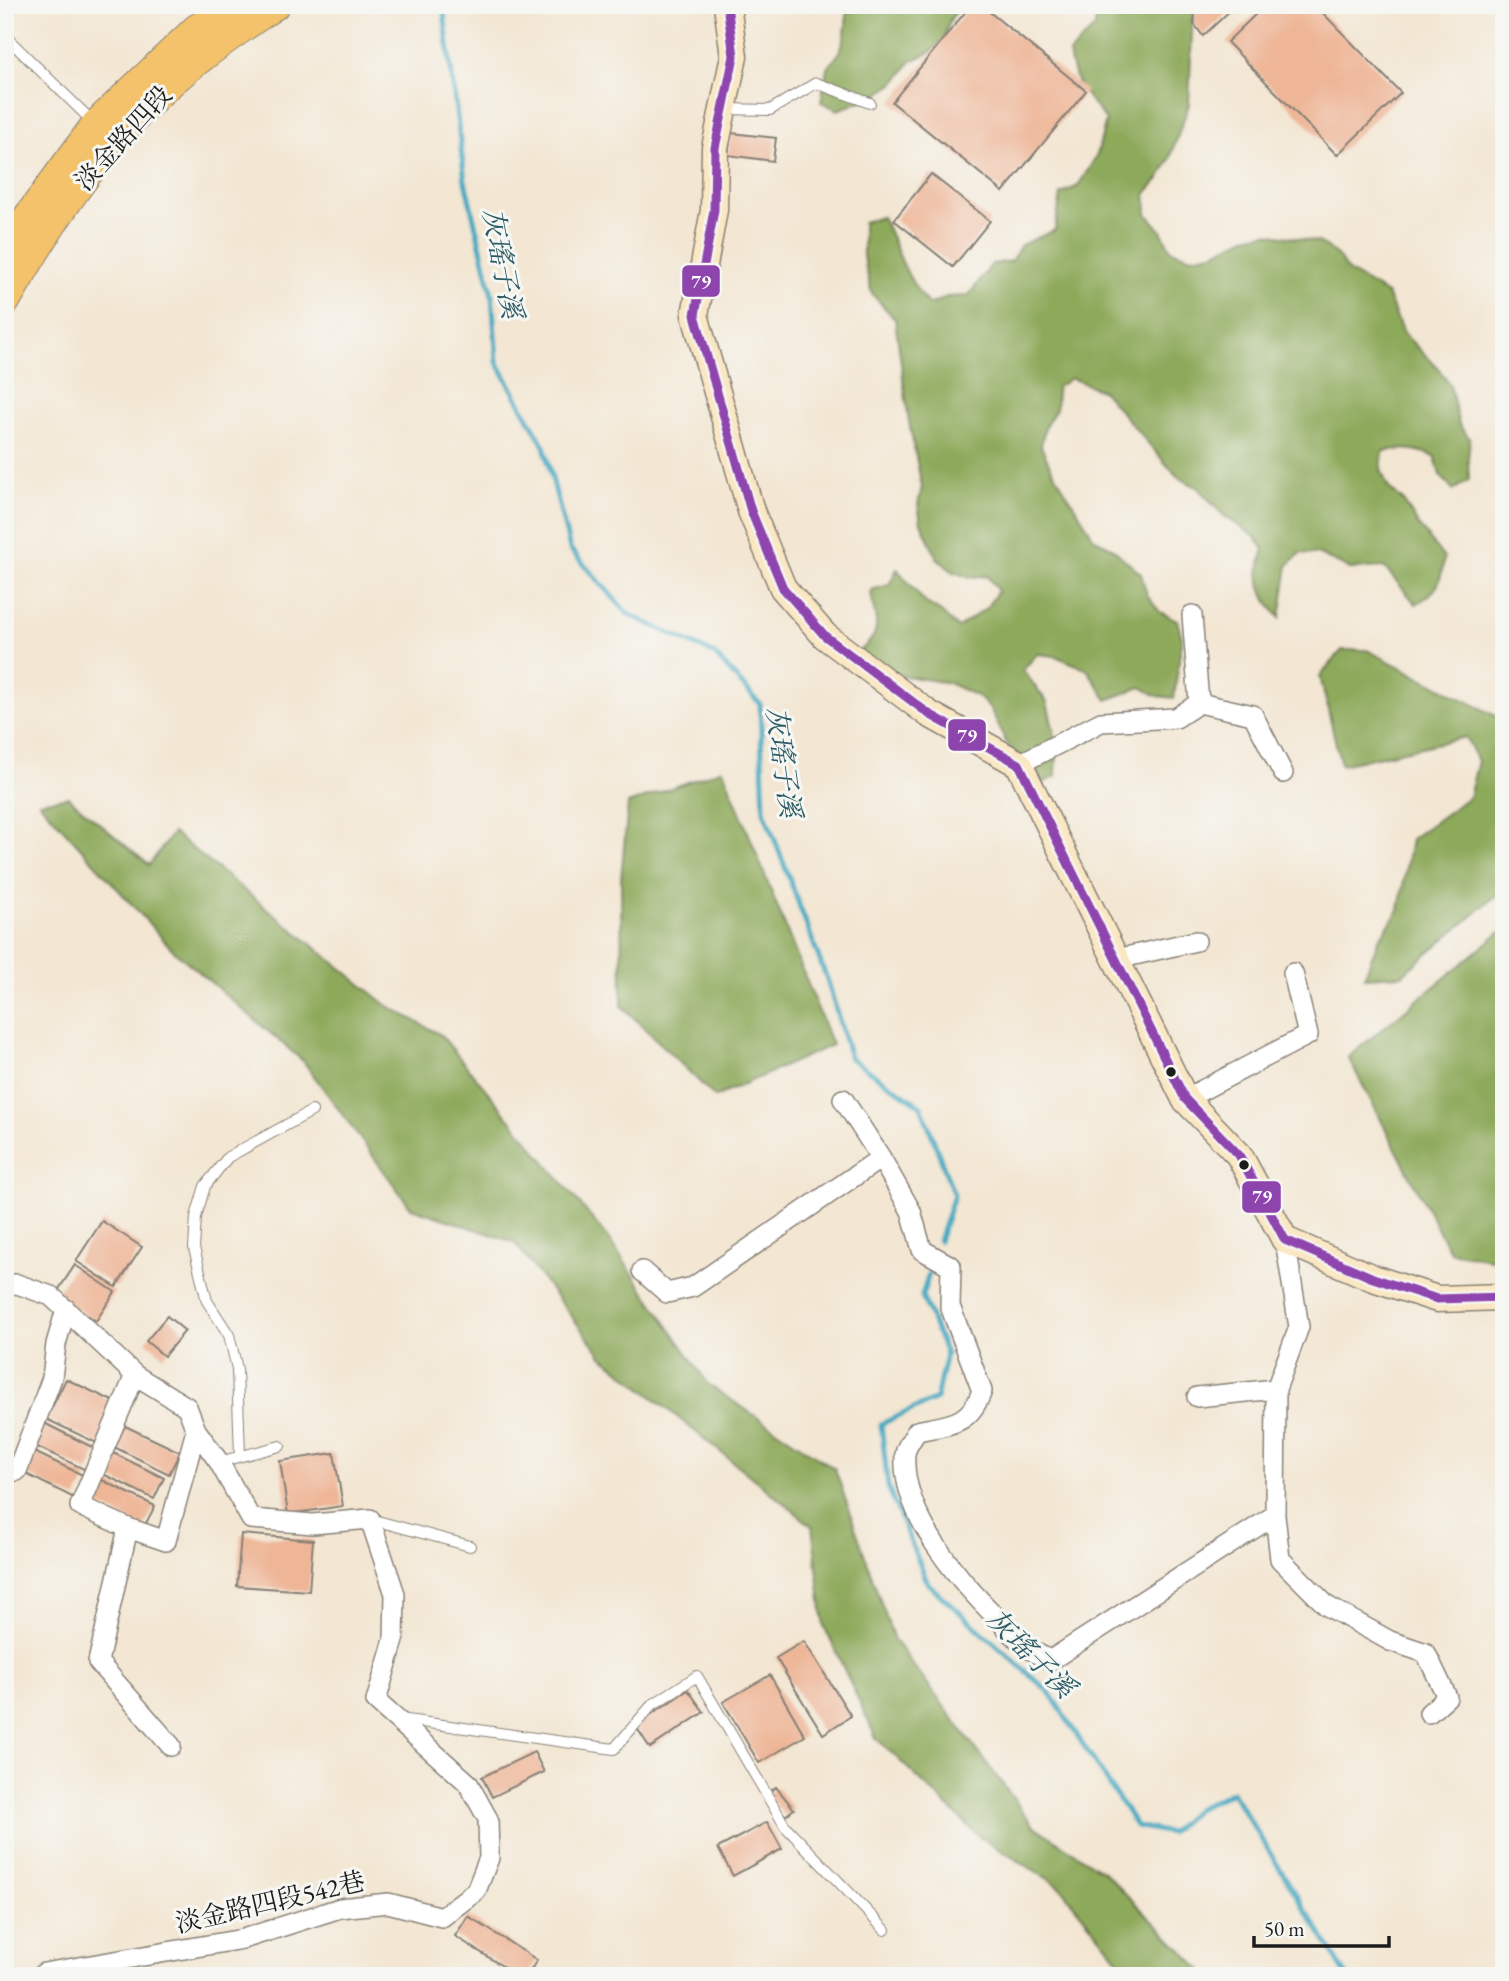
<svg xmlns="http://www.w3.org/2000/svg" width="1509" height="1981" font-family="'EB Garamond','Noto Serif TC',serif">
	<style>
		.forest { fill: #8da95a; stroke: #54623b; stroke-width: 2 }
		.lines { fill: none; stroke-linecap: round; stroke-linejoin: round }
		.stream { stroke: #40a7c0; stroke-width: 5 }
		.building { fill: #eeb596 }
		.lane-casing { stroke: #888177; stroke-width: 12 }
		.street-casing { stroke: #888177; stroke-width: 22 }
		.secondary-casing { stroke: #888177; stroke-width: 29 }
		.primary-casing { stroke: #888177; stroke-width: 32 }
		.lane { stroke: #fff; stroke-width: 10 }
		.street { stroke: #fff; stroke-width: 19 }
		.secondary { stroke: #fae7c3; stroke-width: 26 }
		.primary { stroke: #f3c26a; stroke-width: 30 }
		.bus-1-casing { stroke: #f6f6f2; stroke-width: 14 }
		.bus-1 { stroke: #8e44ad; stroke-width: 9 }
		.bus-dot { fill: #1c1c1c; stroke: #f6f6f2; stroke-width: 2.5 }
		.labels { text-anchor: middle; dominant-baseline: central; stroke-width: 6; stroke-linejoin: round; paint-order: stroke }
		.street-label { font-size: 26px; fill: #1c1c1c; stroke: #f6f6f2 }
		.water-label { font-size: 28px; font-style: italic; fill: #2c5b66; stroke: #f6f6f2 }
		.line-badge { stroke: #f6f6f2; stroke-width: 2.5 }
		.badge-label { font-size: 19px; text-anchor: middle; font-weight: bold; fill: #fff }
	</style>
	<rect width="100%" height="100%" fill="#f6f6f2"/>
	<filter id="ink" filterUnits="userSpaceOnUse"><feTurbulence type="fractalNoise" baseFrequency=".0143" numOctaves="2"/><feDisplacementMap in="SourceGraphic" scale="14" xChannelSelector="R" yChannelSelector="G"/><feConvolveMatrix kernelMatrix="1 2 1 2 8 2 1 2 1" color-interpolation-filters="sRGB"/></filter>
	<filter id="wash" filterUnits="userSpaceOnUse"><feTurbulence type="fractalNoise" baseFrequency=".00686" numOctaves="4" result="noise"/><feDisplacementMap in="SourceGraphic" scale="28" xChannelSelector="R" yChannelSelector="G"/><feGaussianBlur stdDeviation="1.57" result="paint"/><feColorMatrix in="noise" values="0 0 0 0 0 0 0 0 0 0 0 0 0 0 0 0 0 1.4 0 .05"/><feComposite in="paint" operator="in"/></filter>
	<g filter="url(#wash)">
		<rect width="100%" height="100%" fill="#f3e6d2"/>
		<!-- forest -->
		<path class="forest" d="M 848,5 L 963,5 L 951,18 L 944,38 L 931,52 L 911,61 L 897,81 L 877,95 L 838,110 L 821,102 L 827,69 L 840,52 L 845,35 Z
			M 1098,5 L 1193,5 L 1189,104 L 1169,161 L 1159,179 L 1146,193 L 1147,214 L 1160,229 L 1171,250 L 1191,257 L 1213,253 L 1246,237 L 1266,233 L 1319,242 L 1337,255 L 1348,271 L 1387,294 L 1403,333 L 1438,368 L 1450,385 L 1459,425 L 1470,439 L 1468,459 L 1469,480 L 1453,490 L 1440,475 L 1435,457 C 1416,448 1403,448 1383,451 L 1381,470 L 1388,487 L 1404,502 L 1417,523 L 1444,558 C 1441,583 1438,592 1416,604 L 1384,567 L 1350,569 L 1317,554 L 1301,553 L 1288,565 L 1280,618 C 1260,595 1254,578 1264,549 L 1254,536 L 1223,515 L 1197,487 L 1181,479 L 1167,465 L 1103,391 L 1071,378 L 1057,387 L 1056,409 L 1045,427 L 1041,446 L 1050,466 L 1094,538 L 1112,548 L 1141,574 L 1147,595 L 1160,612 L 1177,620 L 1182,638 L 1174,698 L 1157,696 L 1141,687 L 1107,700 L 1087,669 L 1055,656 L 1037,654 L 1023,670 L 1047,702 L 1057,745 L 1056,776 L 1038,786 L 1006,742 L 991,710 L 979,697 L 949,683 L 887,673 L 855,655 C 887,630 874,625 871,590 L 889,585 L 897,569 L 925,602 L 941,612 L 958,628 L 986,608 L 998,591 L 987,576 L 969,577 L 953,572 L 937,558 L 921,523 L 918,504 L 922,487 L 909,422 L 895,319 L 872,294 L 863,256 L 863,222 L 882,217 C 899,250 903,275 929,305 L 947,297 L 968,296 L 992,264 L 1011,261 L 1021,245 L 1055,230 L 1061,194 L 1078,186 L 1097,155 L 1106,120 C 1087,97 1073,84 1069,53 L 1095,27 Z
			M 1342,650 L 1367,650 L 1504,720 L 1504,889 L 1402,975 L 1364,977 L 1378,941 L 1399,910 L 1411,839 L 1469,797 L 1478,761 L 1466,737 L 1341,765 L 1320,676 Z
			M 723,769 L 832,1045 L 715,1097 L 622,1006 L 621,879 L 628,804 Z
			M 68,797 L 149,865 L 173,833 L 388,1006 L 441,1035 L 608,1238 L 709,1385 L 835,1469 L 894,1640 L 1034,1826 L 1104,1872 L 1208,1976 L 1132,1976 L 1058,1885 L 981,1838 L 876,1738 L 824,1626 L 812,1526 L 602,1356 L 514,1242 L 411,1208 L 303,1061 L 172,949 L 39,802 Z
			M 1504,929 L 1504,1261 L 1450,1252 L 1348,1057 Z"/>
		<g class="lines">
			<!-- stream -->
			<path class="stream" d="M 443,5 L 465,181 L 492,295 L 497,362 L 544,446 L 570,549 L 628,614 L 714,654 L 760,704 L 764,811 L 828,982 L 850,1058 L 921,1106 L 954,1195 L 939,1241
				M 929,1273 L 922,1296 L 946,1354 L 936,1399 L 881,1424 L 888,1487 L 928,1584 L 1049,1692 L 1136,1826 L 1170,1833 L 1196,1809 L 1232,1792 L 1347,1976"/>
		</g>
		<g id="blocks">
			<!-- building -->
			<path class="building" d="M 971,5 L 981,5 L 1086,91 L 1003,192 L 892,102 Z
				M 1196,5 L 1236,5 L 1203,36 L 1194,24 Z
				M 1265,5 L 1315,5 L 1401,93 L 1337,155 L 1227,42 Z
				M 731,133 L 776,138 L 773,161 L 728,155 Z
				M 931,174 L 990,221 L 953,267 L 894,220 Z
				M 102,1221 L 142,1247 L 116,1287 L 76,1261 Z
				M 75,1265 L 115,1292 L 96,1321 L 55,1295 Z
				M 167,1316 L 185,1331 L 164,1356 L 146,1341 Z
				M 66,1379 L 121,1405 L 101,1445 L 46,1419 Z
				M 44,1423 L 98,1450 L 88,1471 L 33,1445 Z
				M 125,1426 L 180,1452 L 169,1474 L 114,1447 Z
				M 32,1451 L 87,1477 L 76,1499 L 22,1472 Z
				M 109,1451 L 164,1478 L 154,1499 L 99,1472 Z
				M 334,1453 L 343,1506 L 288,1514 L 280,1461 Z
				M 100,1479 L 155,1506 L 144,1527 L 90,1501 Z
				M 241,1534 L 313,1540 L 309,1591 L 237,1586 Z
				M 804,1641 L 851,1716 L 823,1734 L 776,1658 Z
				M 770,1675 L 805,1736 L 759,1763 L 723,1702 Z
				M 688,1690 L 704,1712 L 650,1748 L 635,1725 Z
				M 534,1752 L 544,1772 L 492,1797 L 482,1777 Z
				M 776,1787 L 794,1809 L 785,1816 L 767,1794 Z
				M 767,1822 L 782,1849 L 733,1876 L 718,1848 Z
				M 468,1916 L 537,1960 L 527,1976 L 518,1976 L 455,1936 Z"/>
		</g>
	</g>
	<g filter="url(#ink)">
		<use href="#blocks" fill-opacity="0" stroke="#888177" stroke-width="2"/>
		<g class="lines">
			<defs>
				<path id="lane" d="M 5,36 L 93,122
					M 724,109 L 770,110 L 816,83 L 870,103
					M 240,1456 L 237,1369 L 229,1335 L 207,1301 L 194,1248 L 196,1217 L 205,1186 L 228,1157 L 312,1111
					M 219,1462 L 280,1446
					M 370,1519 L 470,1546
					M 400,1719 L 614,1749 L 652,1705 L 697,1676 L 785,1826 L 885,1930"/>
				<path id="street" d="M 1501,5 L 1504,7
					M 1192,615 L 1199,703
					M 1019,764 L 1101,722 L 1176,718 L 1199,703 L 1253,715 L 1283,773
					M 1117,959 L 1196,941
					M 843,1099 L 881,1158
					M 1185,1099 L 1308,1035 L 1293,973
					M 642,1271 L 667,1293 L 693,1287 L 881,1158 L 911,1211 L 922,1250 L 951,1266 L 950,1306 L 982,1391 C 969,1426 950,1424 917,1431 C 913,1438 906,1446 905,1454 C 901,1514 957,1578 997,1618 C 1015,1636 1026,1651 1051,1660 L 1275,1515 L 1276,1389 L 1299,1327 L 1285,1240
					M 5,1285 L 17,1284 L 51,1296 L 135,1375 L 187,1407 L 196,1430 L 219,1462 L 251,1519 L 313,1524 L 370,1519 L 395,1594 L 394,1640 L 376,1701 L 468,1783 L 488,1819 L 489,1858 L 476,1891 L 442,1917 L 388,1903 L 340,1908 L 243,1939 L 44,1973
					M 135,1375 L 80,1506 L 128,1528 L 98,1662 L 171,1746
					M 1197,1397 L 1276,1389
					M 17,1471 L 52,1378 L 56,1344 L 66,1309
					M 1275,1515 L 1280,1559 L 1327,1606 L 1390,1641 L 1426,1653 L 1447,1697 L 1429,1713
					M 128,1528 L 166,1541 L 196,1430"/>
				<path id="secondary" d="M 727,5 L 734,56 L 715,148 L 714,210 L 695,315 L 751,511 L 783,588 L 825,636 L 929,714 L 1019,764 L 1185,1099 L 1239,1155 L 1285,1240 L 1373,1278 L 1437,1299 L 1504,1297"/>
				<path id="primary" d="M 5,249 L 96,125 L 197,29 L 238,5
					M 5,301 C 44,233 88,163 144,107 C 183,67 229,36 274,5"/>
			</defs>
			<!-- lane casing -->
			<use href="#lane" class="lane-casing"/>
			<!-- street casing -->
			<use href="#street" class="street-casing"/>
			<!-- secondary casing -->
			<use href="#secondary" class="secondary-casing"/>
			<!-- primary casing -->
			<use href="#primary" class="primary-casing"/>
			<!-- lane -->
			<use href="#lane" class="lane"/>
			<!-- street -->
			<use href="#street" class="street"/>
			<!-- secondary -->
			<use href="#secondary" class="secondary"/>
			<!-- primary -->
			<use href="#primary" class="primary"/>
			<defs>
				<path id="bus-1" d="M 727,5 L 734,56 L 715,148 L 714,210 L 695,315 L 751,511 L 783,588 L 825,636 L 929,714 L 1019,764 L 1185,1099 L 1239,1155 L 1285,1240 L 1373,1278 L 1437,1299 L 1504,1297"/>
			</defs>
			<!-- bus-1 casing -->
			<use href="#bus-1" class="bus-1-casing"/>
			<!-- bus-1 -->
			<use href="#bus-1" class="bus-1"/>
		</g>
	</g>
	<!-- markers -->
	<g class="bus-dot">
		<circle cx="1171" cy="1072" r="6"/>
		<circle cx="1244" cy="1165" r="6"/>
	</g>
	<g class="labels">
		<!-- street labels -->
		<g class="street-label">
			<text transform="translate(123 138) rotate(-48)">淡金路四段</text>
			<text transform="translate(270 1902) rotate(-13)">淡金路四段542巷</text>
		</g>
		<!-- water labels -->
		<g class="water-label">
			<text transform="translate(503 263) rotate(79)">灰瑤子溪</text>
			<text transform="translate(784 762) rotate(82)">灰瑤子溪</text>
			<text transform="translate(1031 1653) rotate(45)">灰瑤子溪</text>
		</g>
	</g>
	<g class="line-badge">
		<rect x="681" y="264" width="40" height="34" rx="7" fill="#8e44ad"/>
		<rect x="947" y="718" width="40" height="34" rx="7" fill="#8e44ad"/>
		<rect x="1241" y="1180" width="41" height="34" rx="7" fill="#8e44ad"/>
	</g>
	<g class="badge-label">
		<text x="701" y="288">79</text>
		<text x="967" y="742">79</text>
		<text x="1262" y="1203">79</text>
	</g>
	<!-- margin -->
	<rect width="1509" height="1981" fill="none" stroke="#f6f6f2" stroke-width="28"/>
	<!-- scale -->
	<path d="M1254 1936v10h135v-10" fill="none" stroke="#1c1c1c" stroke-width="3.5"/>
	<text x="1264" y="1936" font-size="21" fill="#1c1c1c" stroke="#f6f6f2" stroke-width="5" paint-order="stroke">50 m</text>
</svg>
